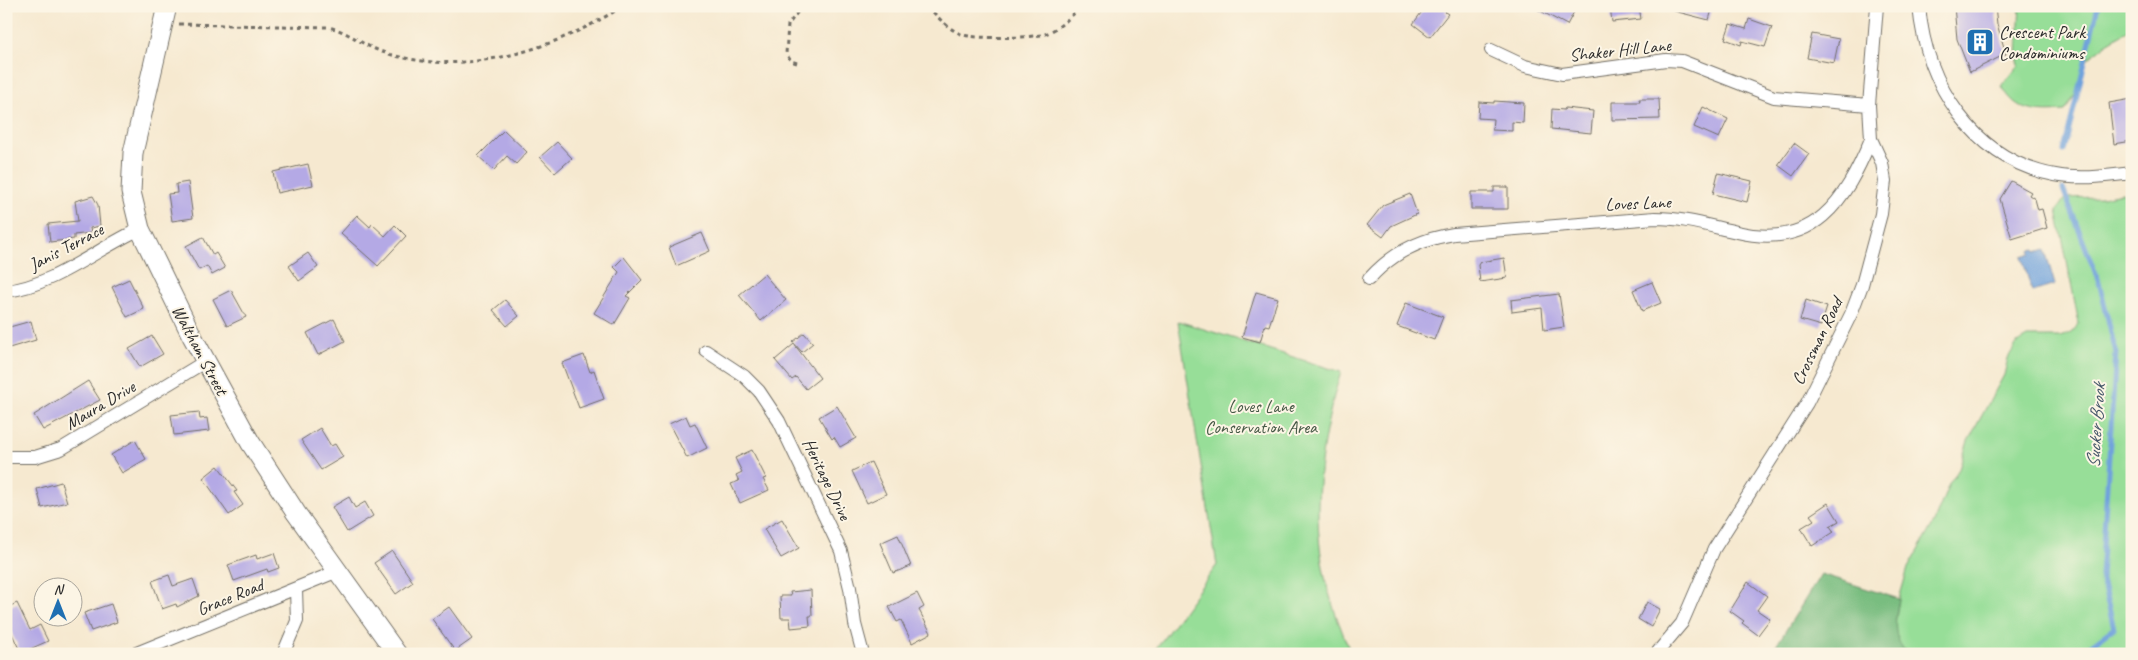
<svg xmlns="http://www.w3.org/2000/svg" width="2138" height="660" font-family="Caveat,sans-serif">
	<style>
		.green { fill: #97de98; stroke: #618462 }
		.forest { fill: #79bd80; stroke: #527456 }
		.water { fill: #70a2dc; stroke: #4e6684 }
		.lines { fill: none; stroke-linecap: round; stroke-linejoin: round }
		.stream { stroke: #70a2dc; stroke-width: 5 }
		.building { fill: #b4a9e5 }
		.street-casing { stroke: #726e65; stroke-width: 14 }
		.secondary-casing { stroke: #726e65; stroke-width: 21 }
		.path { stroke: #726e65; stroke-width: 3; stroke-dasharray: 4 4; stroke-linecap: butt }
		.street { stroke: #fff; stroke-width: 12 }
		.secondary { stroke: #fff; stroke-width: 19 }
		.labels { text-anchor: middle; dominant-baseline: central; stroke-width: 4; stroke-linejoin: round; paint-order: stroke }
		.poi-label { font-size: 18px; fill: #2b2b2b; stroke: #fcf5e5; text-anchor: start }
		.street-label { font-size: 18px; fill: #2b2b2b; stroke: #fcf5e5 }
		.park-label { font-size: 18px; fill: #465846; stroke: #fcf5e5 }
		.water-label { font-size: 19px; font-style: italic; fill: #435569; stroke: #fcf5e5 }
	</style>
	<rect width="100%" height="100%" fill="#fcf5e5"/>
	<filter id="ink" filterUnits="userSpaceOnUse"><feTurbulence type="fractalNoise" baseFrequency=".02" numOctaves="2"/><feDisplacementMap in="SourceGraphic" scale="10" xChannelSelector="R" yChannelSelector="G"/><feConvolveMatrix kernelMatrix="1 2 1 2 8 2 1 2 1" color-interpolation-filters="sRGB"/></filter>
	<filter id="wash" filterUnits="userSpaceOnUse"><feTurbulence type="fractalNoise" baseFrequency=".0096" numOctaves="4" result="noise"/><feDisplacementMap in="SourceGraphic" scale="20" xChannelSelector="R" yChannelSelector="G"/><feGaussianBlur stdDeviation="1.12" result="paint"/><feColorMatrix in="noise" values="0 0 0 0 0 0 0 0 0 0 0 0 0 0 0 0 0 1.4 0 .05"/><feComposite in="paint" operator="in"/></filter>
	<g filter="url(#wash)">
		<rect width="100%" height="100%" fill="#f6e9d0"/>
		<!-- green -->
		<path class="green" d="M 2020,6 L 2132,6 L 2132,28 L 2107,43 L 2088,59 L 2081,73 L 2076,93 L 2065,111 C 2037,113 2016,113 2002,86 L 2019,65 L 2017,55 Z
			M 2122,193 L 2126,195 L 2132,211 L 2132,654 L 1908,654 L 1900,646 L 1894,628 L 1899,599 L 1908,568 L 1934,522 L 1949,484 L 1959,469 L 1968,441 L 2004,375 L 2008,358 L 2017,343 L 2027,337 L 2060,337 L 2071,333 L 2079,324 L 2057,210 L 2065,198 L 2102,197 Z
			M 1178,321 L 1341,372 C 1322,432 1311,504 1323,567 C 1328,597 1340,626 1351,654 L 1152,654 L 1217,565 Z"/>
		<!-- forest -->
		<path class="forest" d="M 1821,574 L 1899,599 C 1895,620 1891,637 1908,654 L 1771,654 Z"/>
		<!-- water -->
		<path class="water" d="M 2035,250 L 2036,253 L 2045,250 L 2055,285 L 2032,292 L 2022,257 L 2031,254 L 2030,251 Z"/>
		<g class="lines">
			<!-- stream -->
			<path class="stream" d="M 2064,151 L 2098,6
				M 2063,189 L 2099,282 L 2116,353 L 2101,576 L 2114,628 L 2079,654"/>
		</g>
		<g id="blocks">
			<!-- building -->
			<path class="building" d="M 1426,6 L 1450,6 L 1445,12 L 1448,14 L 1430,37 L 1413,24 Z
				M 1531,6 L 1577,6 L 1567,25 Z
				M 1610,6 L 1639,6 L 1641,19 L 1612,22 Z
				M 1675,6 L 1713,6 L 1709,20 L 1674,11 Z
				M 1954,6 L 1995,6 L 1997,24 L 2006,54 L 1970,72 L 1957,39 Z
				M 1749,19 L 1772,27 L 1765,47 L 1742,41 L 1741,45 L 1725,39 L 1730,24 L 1746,29 Z
				M 1812,34 L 1839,39 L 1834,63 L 1807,58 Z
				M 1639,99 L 1659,99 L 1660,119 L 1612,120 L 1612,102 L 1640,102 Z
				M 2132,99 L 2132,141 L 2114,144 L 2109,103 Z
				M 1494,101 L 1524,103 L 1523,123 L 1512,122 L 1512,131 L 1492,130 L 1493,119 L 1478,118 L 1479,102 L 1494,103 Z
				M 1703,107 L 1728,119 L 1719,138 L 1694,127 Z
				M 1565,108 L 1593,111 L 1591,133 L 1551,129 L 1552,109 L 1564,110 Z
				M 504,130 L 527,152 L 516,164 L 507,156 L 494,170 L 478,156 Z
				M 557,142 L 572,158 L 555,173 L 540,157 Z
				M 1794,143 L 1809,154 L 1793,176 L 1778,165 Z
				M 308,164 L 313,185 L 277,193 L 273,172 Z
				M 1718,173 L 1752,181 L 1747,202 L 1713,194 Z
				M 2011,181 L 2031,192 L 2029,195 L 2035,199 L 2038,210 L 2042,209 L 2047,228 L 2012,239 L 2000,199 Z
				M 188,182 L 193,218 L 172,221 L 168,194 L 177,193 L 176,184 Z
				M 1494,187 L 1508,187 L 1508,209 L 1471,209 L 1471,192 L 1494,192 Z
				M 1410,194 L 1417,214 L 1391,226 L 1383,237 L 1367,225 L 1383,205 Z
				M 93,196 L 98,205 L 100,226 L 90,228 L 91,233 L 74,235 L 74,239 L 50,242 L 48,224 L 78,221 L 75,201 Z
				M 357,215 L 370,227 L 372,224 L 385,236 L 395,225 L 406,236 L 378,266 L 341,233 Z
				M 702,233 L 710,251 L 676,266 L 669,247 Z
				M 203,237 L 213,255 L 216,253 L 225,268 L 212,275 L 207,266 L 199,270 L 186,246 Z
				M 308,253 L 318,267 L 299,281 L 289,266 Z
				M 624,257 L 642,280 L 626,296 L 630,298 L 614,325 L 594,313 L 619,272 L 614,267 Z
				M 1504,258 L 1507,278 L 1480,282 L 1478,265 L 1480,262 Z
				M 764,274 L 786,300 L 761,321 L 739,295 Z
				M 129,279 L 144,309 L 127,317 L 112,287 Z
				M 1652,282 L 1661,303 L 1642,311 L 1633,290 Z
				M 231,290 L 246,317 L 227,326 L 213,299 Z
				M 1256,292 L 1278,298 L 1269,326 L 1265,325 L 1260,342 L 1242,337 Z
				M 1559,294 L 1564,327 L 1544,330 L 1542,308 L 1512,312 L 1511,300 Z
				M 505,300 L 519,316 L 507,326 L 493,310 Z
				M 1806,300 L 1827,307 L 1821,326 L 1800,320 Z
				M 1406,303 L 1443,317 L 1434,340 L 1397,326 Z
				M 334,319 L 345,341 L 318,355 L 307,333 Z
				M 31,321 L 36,340 L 9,348 L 6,328 Z
				M 804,333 L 813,343 L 802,352 L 793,342 Z
				M 152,336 L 163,354 L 140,367 L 129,349 Z
				M 794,344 L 820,378 L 806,389 L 796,377 L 792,380 L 775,360 Z
				M 584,355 L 590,372 L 594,370 L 604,399 L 579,408 L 562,363 Z
				M 88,381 L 100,400 L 43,430 L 34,415 Z
				M 837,406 L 856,438 L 840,447 L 834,437 L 832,439 L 819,417 Z
				M 199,412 L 200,419 L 207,418 L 209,431 L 174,435 L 171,415 Z
				M 686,416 L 690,425 L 695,423 L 707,448 L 687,458 L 669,424 Z
				M 320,428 L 331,446 L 335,444 L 343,457 L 321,470 L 301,440 Z
				M 135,440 L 146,459 L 122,473 L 111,455 Z
				M 752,450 L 766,478 L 763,479 L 769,490 L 740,503 L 731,484 L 739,481 L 736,475 L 742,472 L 735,458 Z
				M 871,462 L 886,494 L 867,503 L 852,471 Z
				M 218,466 L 237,491 L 234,492 L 243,505 L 229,515 L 203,478 Z
				M 61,482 L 67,502 L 42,508 L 37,489 Z
				M 349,497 L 355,508 L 365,502 L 373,516 L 347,532 L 332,507 Z
				M 1828,503 L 1839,521 L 1830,526 L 1834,532 L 1812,546 L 1801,528 L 1814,520 L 1810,515 Z
				M 782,519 L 799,548 L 781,558 L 764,529 Z
				M 898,535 L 911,566 L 893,573 L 880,543 Z
				M 392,551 L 413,582 L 396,594 L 374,563 Z
				M 274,553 L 279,568 L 268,572 L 267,569 L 234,581 L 228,565 L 256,555 L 257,559 Z
				M 169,575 L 173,586 L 193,579 L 199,596 L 177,607 L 176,604 L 162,609 L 152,581 Z
				M 1748,582 L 1767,596 L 1757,610 L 1770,619 L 1758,635 L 1742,623 L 1744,621 L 1730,611 Z
				M 811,590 L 812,616 L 809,616 L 810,626 L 791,628 L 790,618 L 781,618 L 780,596 L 791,596 L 790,592 Z
				M 917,593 L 924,607 L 919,610 L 931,633 L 912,643 L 901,620 L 897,622 L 889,607 Z
				M 1647,602 L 1660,609 L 1651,627 L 1638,619 Z
				M 17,603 L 30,630 L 40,625 L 48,641 L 21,653 L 6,621 L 6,608 Z
				M 111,604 L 117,622 L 91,631 L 84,613 Z
				M 449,607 L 472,639 L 455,651 L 432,619 Z"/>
		</g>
	</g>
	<g filter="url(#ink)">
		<use href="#blocks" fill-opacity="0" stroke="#726e65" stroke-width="1"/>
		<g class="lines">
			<defs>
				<path id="street" d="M 1919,6 C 1926,85 1974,160 2055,175 C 2080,180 2107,176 2132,173
					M 1491,50 L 1525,66 L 1562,74 L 1666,60 L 1682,61 L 1774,97 L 1869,105
					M 1369,279 C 1392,253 1420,239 1454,234 L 1655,218 C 1684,218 1709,226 1737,232 C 1814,250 1845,202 1871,139
					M 6,291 C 53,286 98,248 140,229
					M 706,351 L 744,376 L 759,391 L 779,421 L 841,551 L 850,588 L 855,624 L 863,654
					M 6,457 L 35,457 L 61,449 L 206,361
					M 134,654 L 338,571
					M 283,654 L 297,621 L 296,589
					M 1656,654 L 1682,623 L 1714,549 L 1807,403 L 1851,314 L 1862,285 L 1881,214 L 1885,181 L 1882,163 L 1871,139 L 1869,105 L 1877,6"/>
				<path id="secondary" d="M 167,6 L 133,153 L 131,192 L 140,229 L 192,336 L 250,442 L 296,513 L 397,654"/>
			</defs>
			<!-- street casing -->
			<use href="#street" class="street-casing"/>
			<!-- secondary casing -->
			<use href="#secondary" class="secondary-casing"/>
			<!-- path -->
			<path class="path" d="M 928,6 C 937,17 950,31 964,35 C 976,39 1033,38 1045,34 C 1059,29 1071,16 1082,6
				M 179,24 L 327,27 C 346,30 358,42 375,49 C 384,53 395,56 405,58 C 479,74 561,46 623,6
				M 797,63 L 791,61 L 786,54 L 788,25 L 802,6"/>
			<!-- street -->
			<use href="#street" class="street"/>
			<!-- secondary -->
			<use href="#secondary" class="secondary"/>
		</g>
	</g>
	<!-- icons -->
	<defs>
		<symbol id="building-square" viewBox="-11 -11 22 22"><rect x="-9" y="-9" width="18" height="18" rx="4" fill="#1f6fb2" stroke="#fcf5e5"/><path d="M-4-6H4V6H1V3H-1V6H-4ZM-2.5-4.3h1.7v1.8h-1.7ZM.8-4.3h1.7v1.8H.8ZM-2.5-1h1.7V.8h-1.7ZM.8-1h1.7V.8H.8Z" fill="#fff"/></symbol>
	</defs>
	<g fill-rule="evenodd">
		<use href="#building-square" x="1964" y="26" width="32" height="32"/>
	</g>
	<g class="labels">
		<!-- poi labels -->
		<g class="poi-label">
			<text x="1999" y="32">Crescent Park<tspan x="1999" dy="21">Condominiums</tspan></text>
		</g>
		<!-- street labels -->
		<g class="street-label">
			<text transform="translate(1620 50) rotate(-6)">Shaker Hill Lane</text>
			<text transform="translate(1638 203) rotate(-2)">Loves Lane</text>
			<text transform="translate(66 247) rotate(-28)">Janis Terrace</text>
			<text transform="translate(1817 341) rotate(-64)">Crossman Road</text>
			<text transform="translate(200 350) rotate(62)">Waltham Street</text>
			<text transform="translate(100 405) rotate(-31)">Maura Drive</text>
			<text transform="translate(827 479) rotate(64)">Heritage Drive</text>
			<text transform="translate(230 597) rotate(-22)">Grace Road</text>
		</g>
		<!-- park labels -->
		<g class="park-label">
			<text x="1261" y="406">Loves Lane<tspan x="1261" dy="21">Conservation Area</tspan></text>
		</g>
		<!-- water labels -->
		<g class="water-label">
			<text transform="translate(2096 426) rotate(-86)">Sucker Brook</text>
		</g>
	</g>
	<!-- margin -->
	<rect width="2138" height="660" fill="none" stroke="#fcf5e5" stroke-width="25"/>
	<!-- north arrow -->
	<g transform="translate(58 602)"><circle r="24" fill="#fcf5e5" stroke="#a8a49b"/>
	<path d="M0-4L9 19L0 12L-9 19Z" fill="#1f6fb2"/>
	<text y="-8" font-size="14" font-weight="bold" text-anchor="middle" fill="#2b2b2b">N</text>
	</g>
</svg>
